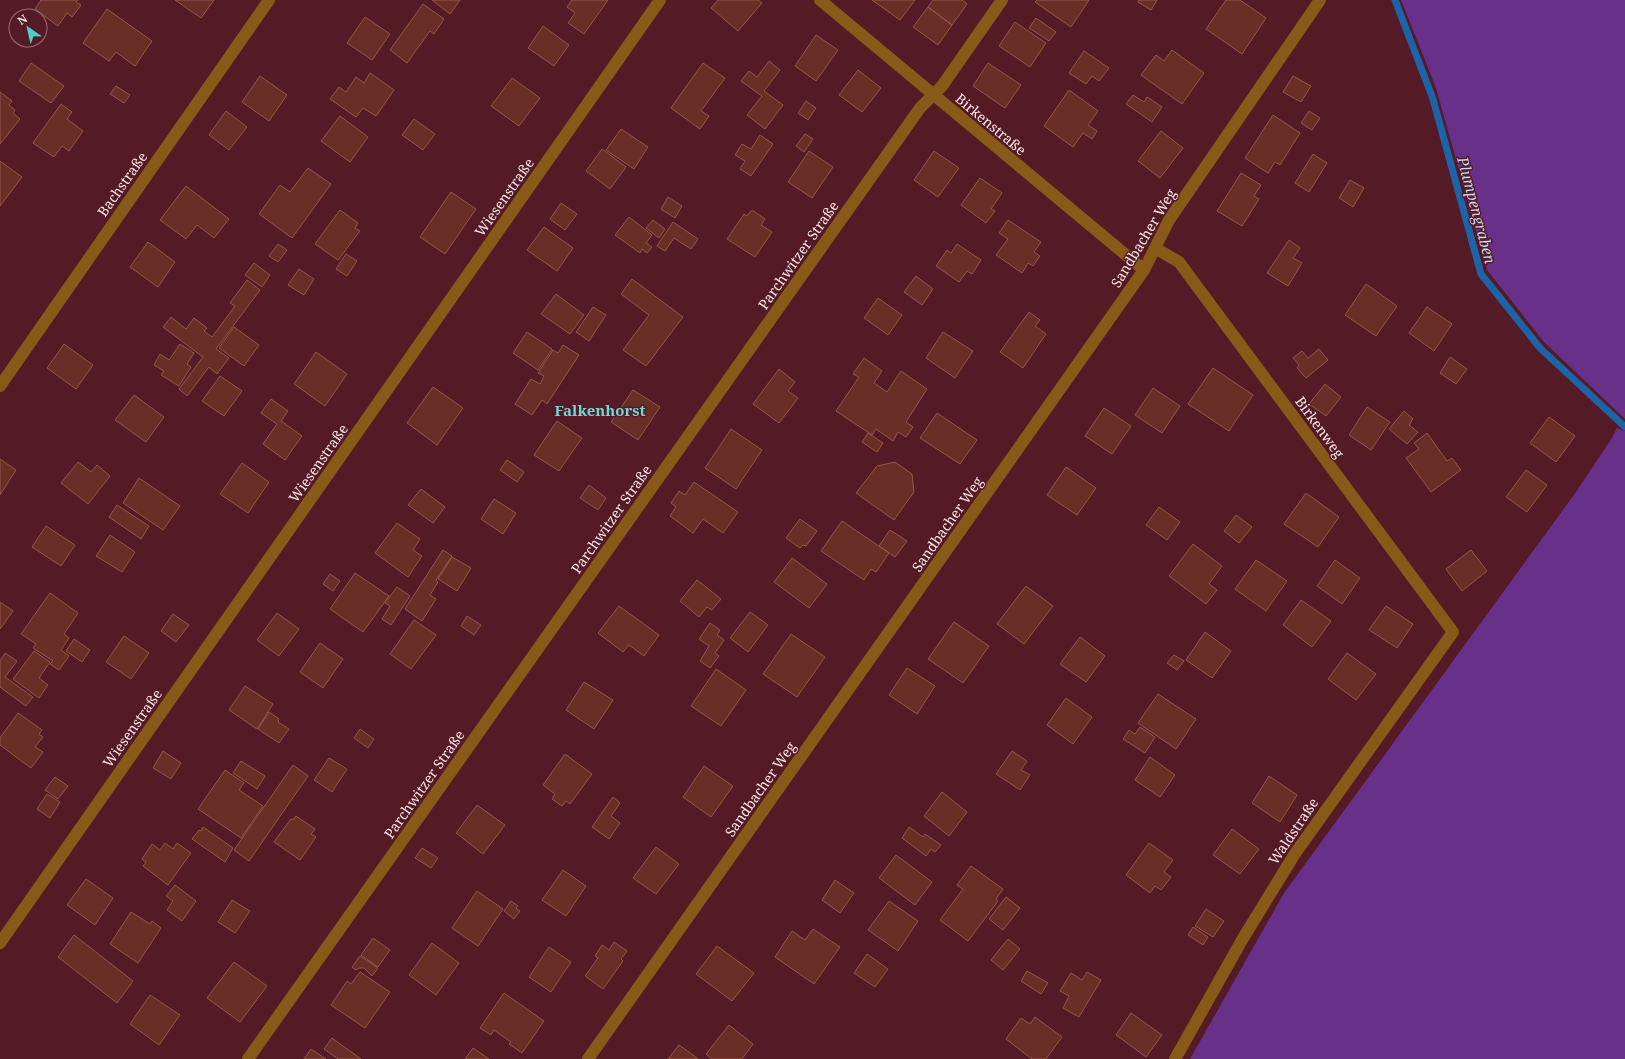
<svg xmlns="http://www.w3.org/2000/svg" width="1625" height="1059" font-family="'Noto Serif',serif">
	<style>
		.green { fill: #683089 }
		.lines { fill: none; stroke-linecap: round; stroke-linejoin: round }
		.stream { stroke: #1c64a7; stroke-width: 7 }
		.building { fill: #692e25; stroke: #97574c }
		.minor { stroke: #885a18; stroke-width: 12 }
		.labels { text-anchor: middle; dominant-baseline: central; stroke-width: 3; stroke-linejoin: round; paint-order: stroke }
		.street-label { font-size: 14px; fill: #ffe7ea; stroke: #541a26 }
		.water-label { font-size: 15px; font-style: italic; fill: #c5d9ef; stroke: #541a26 }
		.neighbourhood-label { font-size: 15px; font-weight: bold; fill: #6ed9d3; stroke: #541a26 }
	</style>
	<rect width="100%" height="100%" fill="#541a26"/>
	<!-- green -->
	<path class="green" d="M 1401,0 L 1625,0 L 1625,419 L 1544,342 L 1487,270 L 1436,88 Z
		M 1617,428 L 1625,431 L 1625,1059 L 1190,1059 L 1284,893 L 1576,492 L 1612,438 Z"/>
	<g class="lines">
		<!-- stream -->
		<path class="stream" d="M 1395,0 L 1433,99 L 1481,274 L 1540,348 L 1625,427"/>
	</g>
	<!-- building -->
	<path class="building" d="M 41,0 L 78,0 L 76,2 L 81,5 L 72,17 L 67,13 L 58,26 L 35,9 Z
		M 175,0 L 214,0 L 201,18 Z
		M 432,0 L 460,0 L 450,14 Z
		M 572,0 L 608,0 L 584,34 L 568,23 L 575,13 L 567,7 Z
		M 718,0 L 758,0 L 762,3 L 738,31 L 711,8 Z
		M 872,0 L 915,0 L 900,20 Z
		M 933,0 L 962,0 L 967,4 L 952,25 L 928,7 Z
		M 1037,0 L 1089,0 L 1071,27 L 1035,2 Z
		M 1139,0 L 1157,0 L 1151,10 L 1138,2 Z
		M 1226,0 L 1240,0 L 1266,18 L 1242,54 L 1206,29 Z
		M 423,4 L 444,19 L 434,34 L 430,31 L 407,63 L 390,50 Z
		M 928,7 L 952,25 L 938,45 L 913,27 Z
		M 107,9 L 152,41 L 135,66 L 116,52 L 109,61 L 83,43 Z
		M 365,17 L 390,34 L 372,60 L 347,43 Z
		M 1036,18 L 1056,32 L 1049,41 L 1029,28 Z
		M 1015,22 L 1046,43 L 1030,67 L 999,46 Z
		M 543,26 L 569,45 L 554,66 L 528,48 Z
		M 816,35 L 838,50 L 816,81 L 795,66 Z
		M 1172,50 L 1204,73 L 1182,104 L 1141,75 L 1156,55 L 1164,61 Z
		M 1084,51 L 1109,68 L 1099,81 L 1092,76 L 1086,84 L 1069,73 Z
		M 769,61 L 780,70 L 764,91 L 783,105 L 765,129 L 747,115 L 762,96 L 741,81 L 749,71 L 757,77 Z
		M 31,63 L 64,86 L 51,103 L 19,81 Z
		M 703,63 L 725,78 L 701,111 L 709,116 L 700,129 L 671,108 Z
		M 988,63 L 1021,85 L 1005,108 L 973,86 Z
		M 858,70 L 881,88 L 862,112 L 839,95 Z
		M 370,73 L 394,90 L 376,116 L 363,108 L 356,117 L 330,99 L 339,87 L 346,92 L 356,77 L 364,83 Z
		M 260,76 L 287,95 L 269,121 L 242,102 Z
		M 1293,76 L 1311,86 L 1301,102 L 1283,92 Z
		M 512,78 L 540,98 L 519,126 L 491,106 Z
		M 116,86 L 130,95 L 124,103 L 110,94 Z
		M 1069,90 L 1098,111 L 1088,125 L 1097,131 L 1092,139 L 1083,133 L 1073,147 L 1044,126 Z
		M 0,92 L 12,101 L 9,105 L 15,110 L 13,113 L 20,119 L 0,144 Z
		M 1133,95 L 1144,102 L 1147,97 L 1162,107 L 1152,122 L 1126,104 Z
		M 806,101 L 816,108 L 808,120 L 798,113 Z
		M 61,104 L 72,112 L 67,119 L 83,131 L 69,151 L 62,146 L 54,157 L 33,143 Z
		M 226,111 L 247,127 L 229,150 L 209,135 Z
		M 1309,111 L 1320,118 L 1312,130 L 1301,123 Z
		M 1273,115 L 1300,133 L 1280,165 L 1275,162 L 1268,173 L 1245,158 Z
		M 340,116 L 368,137 L 350,162 L 321,141 Z
		M 414,119 L 435,134 L 423,150 L 402,135 Z
		M 621,129 L 648,147 L 634,169 L 606,150 Z
		M 1161,131 L 1183,148 L 1160,178 L 1138,161 Z
		M 805,134 L 813,139 L 804,152 L 796,146 Z
		M 760,135 L 773,144 L 751,176 L 740,169 L 745,161 L 735,155 L 742,144 L 751,149 Z
		M 602,149 L 626,167 L 610,189 L 586,171 Z
		M 809,151 L 833,167 L 812,198 L 788,182 Z
		M 934,151 L 959,168 L 938,197 L 914,180 Z
		M 1313,154 L 1327,163 L 1309,192 L 1295,183 Z
		M 0,161 L 22,177 L 0,206 Z
		M 308,168 L 331,184 L 292,238 L 259,214 L 280,185 L 290,192 Z
		M 1241,173 L 1261,185 L 1254,196 L 1259,199 L 1242,226 L 1217,211 Z
		M 980,178 L 1002,193 L 991,209 L 995,211 L 986,223 L 961,205 Z
		M 1350,180 L 1364,188 L 1353,207 L 1339,198 Z
		M 186,186 L 229,219 L 214,238 L 197,225 L 186,239 L 160,220 Z
		M 451,192 L 476,209 L 445,254 L 420,237 Z
		M 668,197 L 682,206 L 675,218 L 661,209 Z
		M 561,203 L 577,214 L 565,230 L 550,219 Z
		M 340,210 L 358,223 L 355,228 L 360,231 L 338,260 L 315,244 Z
		M 752,210 L 765,219 L 761,225 L 772,232 L 755,257 L 727,239 L 744,214 L 747,216 Z
		M 629,217 L 652,235 L 646,243 L 652,247 L 647,253 L 642,249 L 640,253 L 615,235 Z
		M 653,220 L 665,229 L 659,238 L 646,228 Z
		M 1008,220 L 1041,242 L 1034,252 L 1040,256 L 1033,266 L 1028,263 L 1022,273 L 996,255 L 1008,239 L 999,233 Z
		M 673,222 L 698,239 L 691,249 L 674,238 L 665,251 L 657,246 Z
		M 544,227 L 573,248 L 557,271 L 527,250 Z
		M 1289,240 L 1300,248 L 1293,258 L 1302,263 L 1288,286 L 1267,273 Z
		M 148,242 L 175,262 L 158,287 L 130,267 Z
		M 278,244 L 287,250 L 278,262 L 269,256 Z
		M 957,244 L 981,260 L 972,274 L 967,271 L 959,282 L 936,266 L 947,250 L 951,253 Z
		M 346,254 L 357,261 L 347,276 L 336,269 Z
		M 254,263 L 270,275 L 262,287 L 245,275 Z
		M 299,269 L 314,279 L 304,295 L 288,285 Z
		M 916,276 L 933,289 L 922,305 L 904,292 Z
		M 632,279 L 683,317 L 646,366 L 623,350 L 649,315 L 621,294 Z
		M 247,280 L 260,290 L 216,349 L 229,358 L 217,374 L 209,367 L 187,396 L 179,389 L 203,357 L 163,327 L 171,317 L 186,329 L 194,318 L 207,328 L 204,331 L 212,337 L 235,306 L 230,303 Z
		M 1366,284 L 1397,306 L 1376,336 L 1345,315 Z
		M 556,294 L 584,315 L 570,334 L 541,314 Z
		M 878,298 L 902,315 L 888,335 L 864,318 Z
		M 593,307 L 606,315 L 589,341 L 576,332 Z
		M 1427,307 L 1452,324 L 1434,351 L 1409,333 Z
		M 1029,312 L 1040,320 L 1035,326 L 1046,334 L 1023,368 L 1000,352 Z
		M 234,327 L 259,345 L 244,366 L 219,348 Z
		M 527,332 L 552,349 L 538,370 L 513,353 Z
		M 943,332 L 973,351 L 955,378 L 926,358 Z
		M 64,344 L 93,365 L 76,389 L 47,368 Z
		M 180,344 L 194,353 L 187,364 L 191,367 L 179,386 L 161,375 L 164,371 L 154,365 L 160,354 L 169,360 Z
		M 563,345 L 579,355 L 547,404 L 542,400 L 532,415 L 515,404 L 531,379 L 540,384 L 544,376 L 538,373 L 553,350 L 558,353 Z
		M 1319,349 L 1328,360 L 1306,378 L 1297,368 L 1299,365 L 1293,358 L 1302,351 L 1308,358 Z
		M 316,352 L 347,374 L 325,406 L 294,384 Z
		M 1450,357 L 1467,369 L 1456,384 L 1440,373 Z
		M 864,358 L 882,371 L 874,383 L 887,392 L 901,371 L 927,389 L 906,422 L 913,427 L 906,437 L 898,432 L 893,441 L 876,429 L 872,435 L 836,411 L 859,377 L 853,374 Z
		M 1213,368 L 1253,395 L 1229,431 L 1188,404 Z
		M 779,369 L 795,382 L 788,391 L 798,398 L 779,423 L 753,404 Z
		M 220,376 L 242,391 L 224,416 L 202,401 Z
		M 1325,384 L 1341,397 L 1326,416 L 1309,404 Z
		M 433,387 L 463,408 L 437,445 L 407,423 Z
		M 1153,388 L 1180,406 L 1162,433 L 1135,415 Z
		M 633,390 L 660,407 L 638,440 L 611,422 Z
		M 134,395 L 164,417 L 146,442 L 115,420 Z
		M 271,399 L 288,411 L 281,421 L 302,436 L 285,460 L 263,444 L 277,424 L 261,413 Z
		M 1367,407 L 1390,422 L 1371,450 L 1349,435 Z
		M 1104,408 L 1131,426 L 1112,454 L 1085,436 Z
		M 1404,411 L 1413,419 L 1409,425 L 1418,432 L 1407,444 L 1389,429 Z
		M 937,413 L 977,440 L 960,464 L 920,438 Z
		M 1549,417 L 1575,436 L 1556,462 L 1530,443 Z
		M 557,421 L 582,438 L 559,471 L 534,455 Z
		M 731,429 L 762,450 L 736,489 L 705,468 Z
		M 868,433 L 883,443 L 877,452 L 862,442 Z
		M 1427,433 L 1447,461 L 1452,458 L 1461,470 L 1431,492 L 1406,458 L 1419,449 L 1414,443 Z
		M 0,459 L 16,470 L 0,495 Z
		M 507,460 L 524,472 L 517,482 L 500,470 Z
		M 78,462 L 91,472 L 97,465 L 110,476 L 88,504 L 61,483 Z
		M 895,462 L 912,474 L 914,492 L 894,520 L 856,493 L 877,466 Z
		M 242,463 L 269,482 L 248,513 L 220,494 Z
		M 1066,467 L 1096,488 L 1077,515 L 1047,495 Z
		M 1526,470 L 1547,485 L 1527,512 L 1506,497 Z
		M 139,478 L 180,506 L 163,530 L 123,503 Z
		M 694,482 L 738,512 L 723,533 L 703,519 L 693,533 L 670,516 L 676,507 L 671,503 L 679,491 L 685,495 Z
		M 589,485 L 606,498 L 598,510 L 580,498 Z
		M 421,489 L 445,507 L 433,523 L 408,505 Z
		M 1306,493 L 1339,517 L 1318,547 L 1284,524 Z
		M 494,499 L 516,513 L 503,534 L 481,519 Z
		M 117,505 L 149,526 L 141,539 L 109,517 Z
		M 1159,507 L 1180,522 L 1167,540 L 1146,525 Z
		M 1236,515 L 1252,527 L 1239,543 L 1224,531 Z
		M 800,519 L 817,531 L 806,546 L 803,545 L 800,548 L 786,538 Z
		M 842,521 L 889,553 L 876,572 L 871,569 L 864,580 L 821,551 Z
		M 397,523 L 420,539 L 413,550 L 422,556 L 408,577 L 375,553 Z
		M 46,526 L 75,545 L 61,566 L 32,547 Z
		M 890,530 L 907,541 L 895,557 L 879,546 Z
		M 110,535 L 135,552 L 122,572 L 96,556 Z
		M 1193,544 L 1222,566 L 1209,584 L 1217,590 L 1206,604 L 1169,576 Z
		M 443,550 L 452,556 L 436,580 L 438,582 L 430,595 L 436,599 L 422,621 L 405,609 Z
		M 1471,550 L 1487,571 L 1462,591 L 1446,569 Z
		M 452,557 L 471,568 L 457,591 L 438,579 Z
		M 792,558 L 827,584 L 809,608 L 774,582 Z
		M 1256,560 L 1287,581 L 1266,611 L 1235,589 Z
		M 1335,560 L 1360,578 L 1342,604 L 1317,586 Z
		M 355,573 L 389,596 L 363,632 L 330,609 Z
		M 330,574 L 340,581 L 333,591 L 323,584 Z
		M 697,580 L 721,599 L 712,610 L 707,607 L 699,617 L 680,601 Z
		M 1026,586 L 1053,606 L 1024,644 L 997,624 Z
		M 397,587 L 410,596 L 391,625 L 382,619 L 390,606 L 385,603 Z
		M 50,593 L 78,613 L 64,634 L 69,638 L 61,650 L 69,656 L 59,670 L 50,664 L 53,661 L 33,648 L 36,644 L 21,634 Z
		M 1301,600 L 1331,621 L 1312,647 L 1283,625 Z
		M 0,602 L 13,611 L 0,629 Z
		M 619,606 L 659,635 L 644,656 L 629,645 L 623,652 L 598,633 Z
		M 1386,606 L 1413,624 L 1397,648 L 1369,630 Z
		M 750,612 L 768,625 L 748,652 L 730,638 Z
		M 277,613 L 299,629 L 279,656 L 257,640 Z
		M 173,614 L 189,625 L 176,642 L 161,631 Z
		M 467,616 L 481,625 L 474,635 L 461,626 Z
		M 414,620 L 436,635 L 411,669 L 390,654 Z
		M 954,622 L 989,646 L 963,683 L 928,659 Z
		M 710,623 L 720,630 L 717,635 L 724,640 L 715,653 L 719,656 L 710,668 L 700,661 L 709,646 L 699,639 Z
		M 1205,632 L 1231,651 L 1212,678 L 1186,660 Z
		M 791,634 L 825,657 L 797,697 L 763,674 Z
		M 124,636 L 149,653 L 131,679 L 106,662 Z
		M 1080,637 L 1105,656 L 1086,682 L 1060,664 Z
		M 74,639 L 90,650 L 82,662 L 66,651 Z
		M 320,643 L 343,659 L 323,688 L 300,672 Z
		M 34,651 L 50,662 L 39,678 L 48,685 L 39,698 L 13,679 Z
		M 5,653 L 17,661 L 5,677 L 33,697 L 26,706 L 0,687 L 0,661 Z
		M 1347,653 L 1376,674 L 1356,700 L 1328,679 Z
		M 1174,655 L 1184,661 L 1177,670 L 1167,663 Z
		M 907,668 L 935,686 L 917,714 L 889,695 Z
		M 716,669 L 746,690 L 721,726 L 691,706 Z
		M 584,682 L 613,700 L 594,729 L 566,710 Z
		M 245,686 L 273,704 L 257,729 L 229,710 Z
		M 1158,694 L 1196,719 L 1176,749 L 1138,723 Z
		M 1066,698 L 1092,717 L 1073,744 L 1047,725 Z
		M 269,712 L 279,719 L 278,722 L 289,729 L 279,743 L 258,729 Z
		M 18,713 L 42,730 L 39,734 L 43,737 L 35,747 L 43,752 L 31,768 L 0,745 L 0,738 Z
		M 1140,727 L 1155,737 L 1145,753 L 1123,739 L 1129,730 L 1135,734 Z
		M 360,729 L 374,739 L 368,748 L 354,738 Z
		M 163,751 L 181,763 L 171,779 L 153,768 Z
		M 1012,751 L 1027,761 L 1021,770 L 1030,775 L 1020,790 L 996,774 Z
		M 565,754 L 592,774 L 570,804 L 566,801 L 562,806 L 552,799 L 555,794 L 543,785 Z
		M 1150,757 L 1175,775 L 1160,797 L 1135,780 Z
		M 329,758 L 347,769 L 332,792 L 314,780 Z
		M 241,761 L 265,776 L 257,789 L 233,773 Z
		M 293,765 L 308,776 L 249,861 L 234,850 Z
		M 704,766 L 733,786 L 711,817 L 683,797 Z
		M 225,770 L 244,783 L 239,790 L 263,806 L 241,838 L 198,809 Z
		M 1269,776 L 1297,795 L 1280,822 L 1252,803 Z
		M 55,777 L 68,786 L 58,799 L 45,790 Z
		M 942,792 L 967,812 L 949,836 L 924,816 Z
		M 47,794 L 60,802 L 50,818 L 37,809 Z
		M 613,797 L 620,803 L 611,816 L 620,823 L 609,839 L 592,827 Z
		M 477,805 L 505,825 L 483,854 L 456,833 Z
		M 296,816 L 315,829 L 311,834 L 316,837 L 300,860 L 274,842 L 291,819 L 293,820 Z
		M 203,827 L 233,848 L 225,862 L 192,839 L 199,830 L 201,831 Z
		M 909,827 L 923,837 L 925,834 L 941,845 L 935,852 L 931,849 L 926,856 L 902,838 Z
		M 1232,829 L 1259,849 L 1240,874 L 1213,855 Z
		M 165,843 L 173,849 L 177,843 L 191,853 L 168,885 L 143,866 L 146,862 L 142,859 L 152,844 L 160,850 Z
		M 1149,843 L 1173,860 L 1164,872 L 1171,877 L 1161,890 L 1155,886 L 1150,893 L 1126,875 Z
		M 656,847 L 679,864 L 656,894 L 633,878 Z
		M 422,848 L 438,858 L 431,868 L 415,858 Z
		M 896,855 L 932,882 L 915,905 L 879,878 Z
		M 971,866 L 1003,889 L 996,899 L 998,901 L 968,941 L 940,920 L 963,889 L 957,885 Z
		M 563,870 L 586,886 L 566,916 L 542,900 Z
		M 86,879 L 113,898 L 95,925 L 67,905 Z
		M 835,880 L 854,893 L 840,913 L 822,900 Z
		M 175,885 L 196,901 L 182,921 L 167,910 L 173,901 L 166,896 Z
		M 477,891 L 503,909 L 478,946 L 452,928 Z
		M 1006,897 L 1020,908 L 1003,930 L 989,919 Z
		M 232,900 L 250,911 L 235,933 L 218,922 Z
		M 511,901 L 518,906 L 516,908 L 520,911 L 514,919 L 504,911 Z
		M 889,901 L 918,921 L 898,951 L 868,930 Z
		M 1206,909 L 1224,921 L 1213,937 L 1195,926 Z
		M 131,912 L 150,924 L 152,921 L 161,928 L 138,963 L 110,944 Z
		M 1193,927 L 1208,937 L 1203,945 L 1188,935 Z
		M 813,929 L 840,947 L 814,984 L 775,957 L 792,931 L 805,940 Z
		M 74,935 L 133,981 L 117,1003 L 58,957 Z
		M 373,938 L 390,950 L 378,967 L 361,955 Z
		M 1008,939 L 1020,949 L 1003,970 L 991,960 Z
		M 614,942 L 627,951 L 621,959 L 623,961 L 603,989 L 585,976 L 598,958 L 595,956 L 602,945 L 609,950 Z
		M 432,943 L 459,963 L 436,995 L 409,975 Z
		M 717,946 L 754,973 L 732,1001 L 696,974 Z
		M 549,947 L 571,962 L 551,992 L 529,977 Z
		M 867,954 L 888,969 L 875,987 L 854,973 Z
		M 360,956 L 378,968 L 372,976 L 364,968 L 359,968 L 356,970 L 352,967 Z
		M 234,962 L 267,986 L 240,1022 L 207,998 Z
		M 1027,971 L 1048,983 L 1041,994 L 1021,981 Z
		M 360,972 L 390,992 L 365,1028 L 331,1005 L 347,981 L 351,984 Z
		M 1087,972 L 1101,980 L 1079,1017 L 1063,1008 L 1069,996 L 1060,991 L 1071,973 L 1082,980 Z
		M 504,993 L 544,1021 L 522,1053 L 509,1044 L 511,1042 L 494,1030 L 491,1035 L 480,1028 Z
		M 150,995 L 180,1015 L 159,1045 L 130,1024 Z
		M 1131,1013 L 1162,1035 L 1146,1057 L 1116,1035 Z
		M 1035,1017 L 1062,1037 L 1046,1059 L 1032,1059 L 1006,1039 L 1021,1018 L 1030,1024 Z
		M 729,1025 L 753,1044 L 742,1059 L 712,1059 L 706,1054 Z
		M 332,1038 L 361,1059 L 338,1059 L 324,1049 Z
		M 679,1045 L 697,1058 L 697,1059 L 668,1059 Z
		M 473,1048 L 489,1059 L 465,1059 Z
		M 311,1049 L 326,1059 L 304,1059 Z"/>
	<g class="lines">
		<!-- minor -->
		<path class="minor" d="M 820,0 L 1144,270
			M 1155,248 L 1179,262 L 1453,632 L 1294,855 L 1242,940 L 1175,1059
			M 0,386 L 269,0
			M 0,943 L 660,0
			M 248,1059 L 920,108 L 942,86 L 1002,0
			M 588,1059 L 1144,270 L 1169,220 L 1320,0"/>
	</g>
	<g class="labels">
		<!-- street labels -->
		<g class="street-label">
			<text transform="translate(991 124) rotate(40)">Birkenstraße</text>
			<text transform="translate(122 184) rotate(-55)">Bachstraße</text>
			<text transform="translate(504 197) rotate(-55)">Wiesenstraße</text>
			<text transform="translate(1143 238) rotate(-59)">Sandbacher Weg</text>
			<text transform="translate(798 255) rotate(-55)">Parchwitzer Straße</text>
			<text transform="translate(1320 427) rotate(54)">Birkenweg</text>
			<text transform="translate(318 463) rotate(-55)">Wiesenstraße</text>
			<text transform="translate(611 519) rotate(-55)">Parchwitzer Straße</text>
			<text transform="translate(947 524) rotate(-55)">Sandbacher Weg</text>
			<text transform="translate(132 728) rotate(-55)">Wiesenstraße</text>
			<text transform="translate(424 784) rotate(-55)">Parchwitzer Straße</text>
			<text transform="translate(760 789) rotate(-55)">Sandbacher Weg</text>
			<text transform="translate(1293 831) rotate(-56)">Waldstraße</text>
		</g>
		<!-- water labels -->
		<g class="water-label">
			<text transform="translate(1477 210) rotate(75)">Plumpengraben</text>
		</g>
		<!-- neighbourhood labels -->
		<g class="neighbourhood-label">
			<text x="600" y="410">Falkenhorst</text>
		</g>
	</g>
	<!-- north arrow -->
	<g transform="translate(28 28) rotate(326)"><circle r="19" fill="#541a26" stroke="#986c74"/>
	<path d="M0-3L7 15L0 10L-7 15Z" fill="#54cdc8"/>
	<text y="-6" font-size="11" font-weight="bold" text-anchor="middle" fill="#ffe7ea">N</text>
	</g>
</svg>
